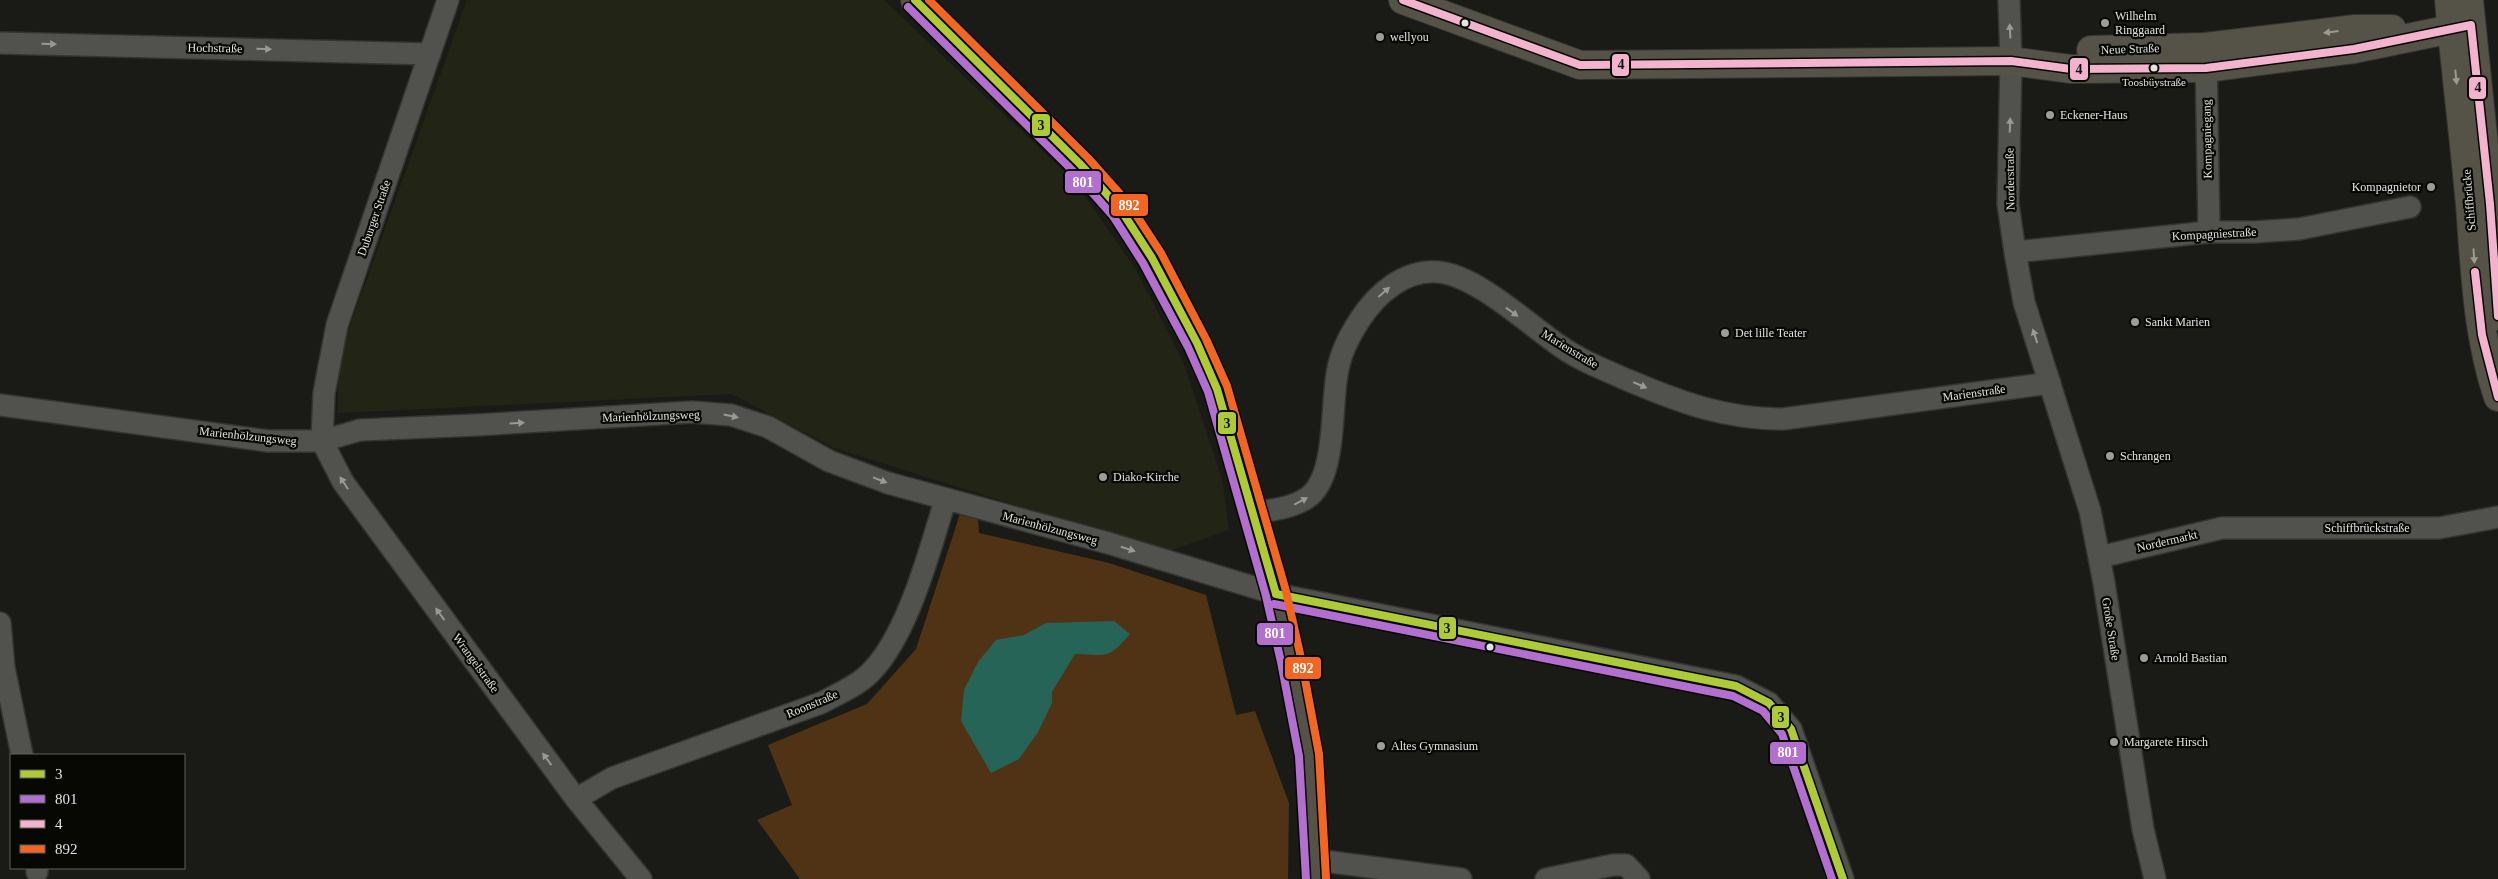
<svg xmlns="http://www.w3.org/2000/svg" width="2498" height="879" font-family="Georgia,serif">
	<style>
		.built { fill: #222516 }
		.green { fill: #503314 }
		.water { fill: #266457 }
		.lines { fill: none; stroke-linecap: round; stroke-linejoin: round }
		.minor-casing { stroke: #343531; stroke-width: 24 }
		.major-casing { stroke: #343531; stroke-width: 30 }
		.minor { stroke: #51524d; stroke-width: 21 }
		.major { stroke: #555348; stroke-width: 28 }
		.bus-1-casing { stroke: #070804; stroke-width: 11 }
		.bus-2-casing { stroke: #070804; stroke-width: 11 }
		.bus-3-casing { stroke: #070804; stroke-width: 11 }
		.bus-4-casing { stroke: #070804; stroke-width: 11 }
		.bus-1 { stroke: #aecb37; stroke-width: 8 }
		.bus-2 { stroke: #b36fd0; stroke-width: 8 }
		.bus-3 { stroke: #f3b3ce; stroke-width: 8 }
		.bus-4 { stroke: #f26522; stroke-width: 8 }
		.oneway { fill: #999a94 }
		.oneway2 { fill: #9b9b92 }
		.bus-dot { fill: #e1e3dc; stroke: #070804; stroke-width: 2 }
		.poi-dot { fill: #9b9d97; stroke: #070804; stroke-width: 2 }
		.labels { text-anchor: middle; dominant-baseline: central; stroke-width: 4.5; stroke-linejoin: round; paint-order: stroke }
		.bus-label { font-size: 11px; fill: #e1e3dc; stroke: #070804 }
		.poi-label { font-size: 12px; fill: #e1e3dc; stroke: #070804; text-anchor: start }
		.street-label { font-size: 12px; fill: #e1e3dc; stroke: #070804 }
		.line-badge { stroke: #070804; stroke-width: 2 }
		.badge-label { font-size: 14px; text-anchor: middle; font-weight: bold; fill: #fff }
		.pale-badge-label { font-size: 14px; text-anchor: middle; font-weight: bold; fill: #111 }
	</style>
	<rect width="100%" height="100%" fill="#1a1b16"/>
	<!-- built -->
	<path class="built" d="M 467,0 L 884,0 L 1074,181 L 1135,268 L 1183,361 L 1222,479 L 1229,530 L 1166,552 L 834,448 L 732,394 L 338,413 L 338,360 Z"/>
	<!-- green -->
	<path class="green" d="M 960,514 L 978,518 L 979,533 L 1109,563 L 1206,595 L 1236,715 L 1255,711 L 1289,803 L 1288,879 L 800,879 L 757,820 L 792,805 L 768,745 L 867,704 L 916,649 Z"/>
	<!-- water -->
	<path class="water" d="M 1114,621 L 1130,634 C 1107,660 1108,655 1075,654 L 1052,692 L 1052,703 L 1038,732 L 1019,759 L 991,773 L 961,721 L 964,690 L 978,662 L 996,640 L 1024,635 L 1046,623 Z"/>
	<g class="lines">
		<defs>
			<path id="minor" d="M 2009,0 L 2011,61 L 2008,204 L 2015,252 L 2024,302 L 2090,511 L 2104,583 L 2143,829 L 2155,879
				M 0,43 L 430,54
				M 2206,54 L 2209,232
				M 2015,252 L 2209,232 L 2254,232 L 2299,229 L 2410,207
				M 0,405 L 268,441 L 322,441 L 360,430 L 476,425 L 692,412 L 731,415 L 768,427 L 829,461 L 888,483 L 1108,543 L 1276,594 L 1736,686 L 1769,703 L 1791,729 L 1843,879
				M 322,441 L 343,482 L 576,799 L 641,879
				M 322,441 L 324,393 L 337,325 L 448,0
				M 1254,513 C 1272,510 1292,508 1307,498 C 1338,477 1330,404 1338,369 C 1341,352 1350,335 1359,321 C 1376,294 1405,269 1438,272 C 1476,275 1528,324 1560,346 C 1581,361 1607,371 1630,381 C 1682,403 1726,419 1783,419 L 2050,383
				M 2100,557 L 2222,528 L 2439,528 L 2498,517
				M 0,623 L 4,668 L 22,755
				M 576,799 L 612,778 L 821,703 C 838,694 857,686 870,673 C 908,635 929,552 945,501
				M 1316,860 L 1461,879
				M 37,868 L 37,872
				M 1546,879 L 1613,865 L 1626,865 L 1639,879"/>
			<path id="major" d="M 915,0 L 1081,165 L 1121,210 L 1152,258 L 1197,343 L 1217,389 L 1276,594 L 1291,660 L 1309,755 L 1316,879
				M 1403,0 L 1580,65 L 2011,61 L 2071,69 L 2206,68 L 2354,49 L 2471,25
				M 2449,0 C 2455,68 2464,137 2470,205 C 2475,270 2477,335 2498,397
				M 2469,0 L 2490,204 L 2498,316
				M 2091,50 L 2205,47 L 2355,29 L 2392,29"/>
		</defs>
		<!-- minor casing -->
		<use href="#minor" class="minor-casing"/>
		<!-- major casing -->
		<use href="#major" class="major-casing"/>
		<!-- minor -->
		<use href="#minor" class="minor"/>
		<!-- major -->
		<use href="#major" class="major"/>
		<defs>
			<path id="bus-1" d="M 915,0 L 1081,165 L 1121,210 L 1152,258 L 1197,343 L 1217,389 L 1276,594
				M 1276,594 L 1736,686 L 1769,703 L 1791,729 L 1843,879"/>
			<path id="bus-2" d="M 908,7 L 1074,172 L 1113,216 L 1143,263 L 1188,347 L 1208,392 L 1266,596 L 1281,662 L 1299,756 L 1306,879
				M 1274,604 L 1733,696 L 1763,711 L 1782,734 L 1832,879"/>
			<path id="bus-3" d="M 1403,0 L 1580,65 L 2011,61 L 2071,69 L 2206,68 L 2354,49 L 2471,25 L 2490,204 L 2498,316
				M 2475,272 L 2482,335 L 2498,397"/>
			<path id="bus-4" d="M 929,0 L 1088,158 L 1129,204 L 1161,253 L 1206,339 L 1227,386 L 1286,591 L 1301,658 L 1319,754 L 1326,878"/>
		</defs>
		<!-- bus-1 casing -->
		<use href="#bus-1" class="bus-1-casing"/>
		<!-- bus-2 casing -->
		<use href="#bus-2" class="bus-2-casing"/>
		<!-- bus-3 casing -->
		<use href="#bus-3" class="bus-3-casing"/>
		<!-- bus-4 casing -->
		<use href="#bus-4" class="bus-4-casing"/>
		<!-- bus-1 -->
		<use href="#bus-1" class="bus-1"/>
		<!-- bus-2 -->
		<use href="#bus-2" class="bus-2"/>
		<!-- bus-3 -->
		<use href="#bus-3" class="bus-3"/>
		<!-- bus-4 -->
		<use href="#bus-4" class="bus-4"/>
	</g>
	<!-- one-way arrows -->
	<defs><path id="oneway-solid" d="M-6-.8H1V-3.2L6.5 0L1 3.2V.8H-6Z" transform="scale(1.25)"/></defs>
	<g class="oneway">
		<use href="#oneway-solid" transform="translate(2010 31) rotate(-93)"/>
		<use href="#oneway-solid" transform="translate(49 44) rotate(1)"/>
		<use href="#oneway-solid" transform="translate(264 49) rotate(1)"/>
		<use href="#oneway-solid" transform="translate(2010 125) rotate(-88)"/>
		<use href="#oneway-solid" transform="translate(1384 292) rotate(-41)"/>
		<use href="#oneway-solid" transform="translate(1512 312) rotate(36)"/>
		<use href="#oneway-solid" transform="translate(2035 336) rotate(-108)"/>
		<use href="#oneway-solid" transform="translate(1640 385) rotate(23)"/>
		<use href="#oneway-solid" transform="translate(731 416) rotate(12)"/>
		<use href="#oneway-solid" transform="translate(517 423) rotate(-4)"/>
		<use href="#oneway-solid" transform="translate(880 480) rotate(21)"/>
		<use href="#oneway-solid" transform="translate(344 483) rotate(-123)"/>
		<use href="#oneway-solid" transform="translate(1301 501) rotate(-28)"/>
		<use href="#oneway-solid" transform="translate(1128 549) rotate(17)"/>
		<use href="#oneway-solid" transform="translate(440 614) rotate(-126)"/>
		<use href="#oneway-solid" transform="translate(547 759) rotate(-126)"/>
	</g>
	<g class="oneway2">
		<use href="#oneway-solid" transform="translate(2331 32) rotate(173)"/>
		<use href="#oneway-solid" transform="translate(2456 77) rotate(84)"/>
		<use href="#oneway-solid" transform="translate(2474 256) rotate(86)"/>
	</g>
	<!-- markers -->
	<g class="bus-dot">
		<circle cx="1465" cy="23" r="4.5"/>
		<circle cx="2154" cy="68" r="4.5"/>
		<circle cx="1490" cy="647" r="4.5"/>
	</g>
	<g class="poi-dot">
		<circle cx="2105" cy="23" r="5"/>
		<circle cx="1380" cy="37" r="5"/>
		<circle cx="2050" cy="115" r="5"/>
		<circle cx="2431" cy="187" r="5"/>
		<circle cx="2135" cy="322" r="5"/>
		<circle cx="1725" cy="333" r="5"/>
		<circle cx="2110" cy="456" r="5"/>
		<circle cx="1103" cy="477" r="5"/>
		<circle cx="2144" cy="658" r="5"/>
		<circle cx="2114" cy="742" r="5"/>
		<circle cx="1381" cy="746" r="5"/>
	</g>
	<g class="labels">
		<!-- bus labels -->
		<g class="bus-label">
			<text x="2154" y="82">Toosbüystraße</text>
		</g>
		<!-- poi labels -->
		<g class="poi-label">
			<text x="2115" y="16">Wilhelm<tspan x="2115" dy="14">Ringgaard</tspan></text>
			<text x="1390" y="37">wellyou</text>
			<text x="2060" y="115">Eckener-Haus</text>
			<text x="2421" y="187" text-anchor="end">Kompagnietor</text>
			<text x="2145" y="322">Sankt Marien</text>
			<text x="1735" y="333">Det lille Teater</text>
			<text x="2120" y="456">Schrangen</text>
			<text x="1113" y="477">Diako-Kirche</text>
			<text x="2154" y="658">Arnold Bastian</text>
			<text x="2124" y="742">Margarete Hirsch</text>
			<text x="1391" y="746">Altes Gymnasium</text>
		</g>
		<!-- street labels -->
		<g class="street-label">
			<text transform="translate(215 48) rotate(1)">Hochstraße</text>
			<text transform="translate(2130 49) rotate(-2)">Neue Straße</text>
			<text transform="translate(2207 139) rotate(-91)">Kompagniegang</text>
			<text transform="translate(2010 179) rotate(-91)">Norderstraße</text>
			<text transform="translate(2469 200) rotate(-95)">Schiffbrücke</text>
			<text transform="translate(374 218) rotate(-71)">Duburger Straße</text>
			<text transform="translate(2214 234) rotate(-3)">Kompagniestraße</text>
			<text transform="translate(1570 349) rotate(31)">Marienstraße</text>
			<text transform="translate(1974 393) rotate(-8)">Marienstraße</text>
			<text transform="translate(651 416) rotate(-2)">Marienhölzungsweg</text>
			<text transform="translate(248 436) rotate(6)">Marienhölzungsweg</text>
			<text transform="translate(1050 528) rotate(15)">Marienhölzungsweg</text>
			<text x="2367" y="528">Schiffbrückstraße</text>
			<text transform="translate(2167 541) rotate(-13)">Nordermarkt</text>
			<text transform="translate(2111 629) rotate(81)">Große Straße</text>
			<text transform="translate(476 663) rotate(54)">Wrangelstraße</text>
			<text transform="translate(812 704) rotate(-23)">Roonstraße</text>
		</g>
	</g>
	<g class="line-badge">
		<rect x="1611" y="53" width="19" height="24" rx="5" fill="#f3b3ce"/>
		<rect x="2069" y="57" width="20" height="24" rx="5" fill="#f3b3ce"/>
		<rect x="2468" y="76" width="19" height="24" rx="5" fill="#f3b3ce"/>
		<rect x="1031" y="113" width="20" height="24" rx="5" fill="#aecb37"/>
		<rect x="1064" y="170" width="38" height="24" rx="5" fill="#b36fd0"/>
		<rect x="1110" y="193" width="39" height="24" rx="5" fill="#f26522"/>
		<rect x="1217" y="411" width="20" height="24" rx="5" fill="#aecb37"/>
		<rect x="1438" y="616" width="19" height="24" rx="5" fill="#aecb37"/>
		<rect x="1256" y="622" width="38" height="24" rx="5" fill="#b36fd0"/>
		<rect x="1284" y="656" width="38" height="24" rx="5" fill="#f26522"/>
		<rect x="1771" y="705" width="19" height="24" rx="5" fill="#aecb37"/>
		<rect x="1769" y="741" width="38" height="24" rx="5" fill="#b36fd0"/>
	</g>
	<g class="badge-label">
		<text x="1083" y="187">801</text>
		<text x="1129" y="210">892</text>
		<text x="1275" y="638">801</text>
		<text x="1303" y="673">892</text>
		<text x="1788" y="757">801</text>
	</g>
	<g class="pale-badge-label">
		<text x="1621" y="69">4</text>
		<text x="2079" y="74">4</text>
		<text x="2478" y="92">4</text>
		<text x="1041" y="130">3</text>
		<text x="1227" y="428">3</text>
		<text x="1447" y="633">3</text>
		<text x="1781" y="722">3</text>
	</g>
	<!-- legend -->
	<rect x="10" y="754" width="175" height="115" fill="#070804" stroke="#5e605a"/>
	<rect x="20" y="770" width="25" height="8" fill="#aecb37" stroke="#5e605a"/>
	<text x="55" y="779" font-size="15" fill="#e1e3dc">3</text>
	<rect x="20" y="795" width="25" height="8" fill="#b36fd0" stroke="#5e605a"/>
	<text x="55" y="804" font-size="15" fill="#e1e3dc">801</text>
	<rect x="20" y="820" width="25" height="8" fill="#f3b3ce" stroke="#5e605a"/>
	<text x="55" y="829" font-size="15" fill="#e1e3dc">4</text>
	<rect x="20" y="845" width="25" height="8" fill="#f26522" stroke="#5e605a"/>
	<text x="55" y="854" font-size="15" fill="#e1e3dc">892</text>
</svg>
